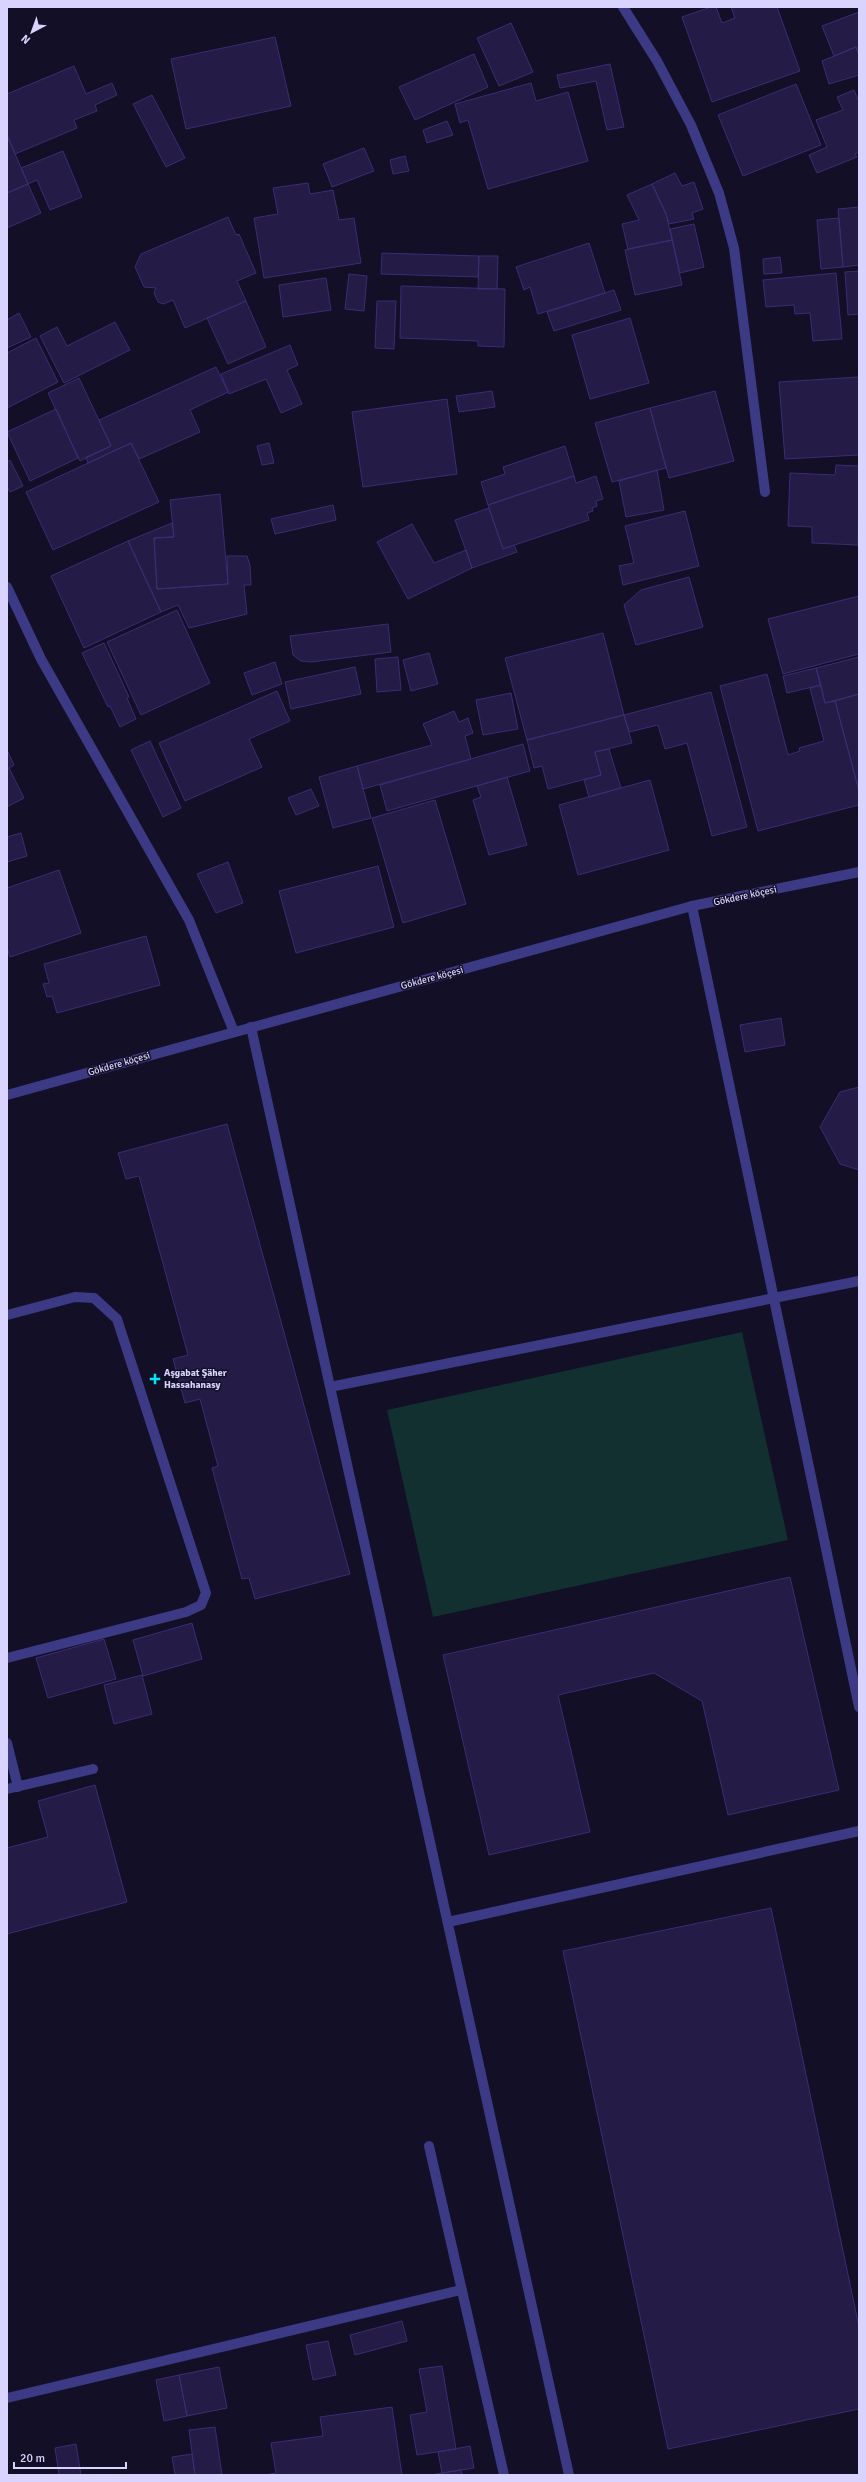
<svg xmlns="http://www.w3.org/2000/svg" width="866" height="2482" font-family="Signika,sans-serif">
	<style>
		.pitch { fill: #12302f }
		.building { fill: #241b47; stroke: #3b2d73 }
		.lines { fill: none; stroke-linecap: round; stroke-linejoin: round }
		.service { stroke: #3d3a85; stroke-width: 10 }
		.minor { stroke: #3d3a85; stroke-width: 10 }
		.tertiary { stroke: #3d3a85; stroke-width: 10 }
		.poi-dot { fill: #00e5ff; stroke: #130f26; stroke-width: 1.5 }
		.labels { text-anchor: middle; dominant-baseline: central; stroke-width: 3; stroke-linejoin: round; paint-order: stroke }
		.street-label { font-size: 10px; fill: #d9d4ff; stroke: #130f26 }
		.poi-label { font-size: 10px; font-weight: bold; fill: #d9d4ff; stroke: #130f26; text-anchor: start }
	</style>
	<rect width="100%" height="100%" fill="#130f26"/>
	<!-- pitch -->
	<path class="pitch" d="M 742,1332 L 788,1540 L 433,1617 L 387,1410 Z"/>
	<!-- building -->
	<path class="building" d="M 711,7 L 716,7 L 722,23 L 735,18 L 731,7 L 777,7 L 800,71 L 712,102 L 682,17 Z
		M 859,12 L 859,55 L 856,47 L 834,56 L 822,26 Z
		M 511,23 L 533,72 L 499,86 L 477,38 Z
		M 275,37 L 291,106 L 186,129 L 171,59 Z
		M 856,47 L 859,55 L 859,75 L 829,84 L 822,61 Z
		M 474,54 L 488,87 L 415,120 L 399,87 Z
		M 610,64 L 624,127 L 607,130 L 596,81 L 560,88 L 557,75 Z
		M 74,66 L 86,94 L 112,83 L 117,95 L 95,105 L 97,111 L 74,120 L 77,128 L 15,154 L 7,135 L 7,94 Z
		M 531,83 L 536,101 L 568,92 L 588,161 L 488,189 L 468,120 L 460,123 L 455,104 Z
		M 796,84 L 821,145 L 743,176 L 718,115 Z
		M 854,90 L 859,102 L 859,152 L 855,154 L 857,157 L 817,173 L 809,155 L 827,147 L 816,120 L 843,110 L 837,97 Z
		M 152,95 L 185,158 L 166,167 L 133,104 Z
		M 447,121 L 453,135 L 427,143 L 423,130 Z
		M 7,135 L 28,184 L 7,193 Z
		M 364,148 L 374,171 L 332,187 L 323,164 Z
		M 63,151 L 82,197 L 50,210 L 37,180 L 28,184 L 21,168 Z
		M 405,156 L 409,171 L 393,174 L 390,160 Z
		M 675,173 L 682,186 L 694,182 L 703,209 L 692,213 L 694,219 L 669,224 L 666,214 L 652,184 Z
		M 308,183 L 310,194 L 333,190 L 339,220 L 354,218 L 361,263 L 264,278 L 254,218 L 278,214 L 273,188 Z
		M 28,184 L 41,213 L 7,228 L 7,193 Z
		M 652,184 L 666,214 L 672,240 L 628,249 L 622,224 L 639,220 L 627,195 Z
		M 859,207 L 859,265 L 843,267 L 838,209 Z
		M 228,217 L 236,235 L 239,234 L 256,273 L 237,281 L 246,301 L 185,328 L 173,300 L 163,304 L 158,302 L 154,293 L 156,288 L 144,287 L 135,267 L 141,254 Z
		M 839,218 L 843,267 L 821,269 L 817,220 Z
		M 694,224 L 704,267 L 680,273 L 670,229 Z
		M 672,240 L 682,285 L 635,295 L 625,250 Z
		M 589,243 L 605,293 L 538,314 L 530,287 L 524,290 L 516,267 Z
		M 382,253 L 479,256 L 478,277 L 381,274 Z
		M 479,256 L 498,256 L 497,289 L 478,289 Z
		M 780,257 L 782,273 L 764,274 L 763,259 Z
		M 859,271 L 859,314 L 848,315 L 845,272 Z
		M 836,273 L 842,339 L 813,341 L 810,313 L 795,314 L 794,305 L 766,307 L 763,280 Z
		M 349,274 L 367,276 L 364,311 L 345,309 Z
		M 326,278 L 331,310 L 283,317 L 279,285 Z
		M 401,286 L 505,289 L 504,347 L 478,346 L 478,341 L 400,338 Z
		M 614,290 L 621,310 L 554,331 L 547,312 Z
		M 246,301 L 266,347 L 228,364 L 207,318 Z
		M 377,301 L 396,301 L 394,349 L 375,348 Z
		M 19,313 L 31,337 L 7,348 L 7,320 Z
		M 630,318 L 649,383 L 590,399 L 572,335 Z
		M 115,322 L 130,350 L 64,383 L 40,336 L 57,327 L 67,346 Z
		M 36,338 L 58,382 L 7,408 L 7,353 Z
		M 290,345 L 298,365 L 287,370 L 302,404 L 281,413 L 266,379 L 229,394 L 221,374 Z
		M 216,367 L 228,392 L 190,410 L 200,432 L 139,459 L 131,443 L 88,463 L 86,457 L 111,446 L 99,420 Z
		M 859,377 L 859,455 L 785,459 L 779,382 Z
		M 79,378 L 111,446 L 80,461 L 48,393 Z
		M 492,391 L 495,407 L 459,412 L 456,396 Z
		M 715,391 L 734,461 L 669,478 L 650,408 Z
		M 447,399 L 457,474 L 363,487 L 352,412 Z
		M 650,408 L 666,468 L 612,482 L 595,423 Z
		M 56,409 L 78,458 L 30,481 L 7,432 Z
		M 131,443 L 159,502 L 53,550 L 26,492 Z
		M 269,443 L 274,463 L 262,465 L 257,446 Z
		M 565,446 L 574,476 L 488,505 L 481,482 L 505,474 L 503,467 Z
		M 10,460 L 23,486 L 10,492 L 7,486 L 7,462 Z
		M 836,465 L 859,466 L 858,545 L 812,543 L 812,527 L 788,526 L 790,473 L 835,475 Z
		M 657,470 L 664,510 L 626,517 L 619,481 Z
		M 574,476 L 576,483 L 596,476 L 603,499 L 596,501 L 597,506 L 592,508 L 593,511 L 587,513 L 589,520 L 503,549 L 488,505 Z
		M 220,494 L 228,584 L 157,589 L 154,538 L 174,537 L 170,500 Z
		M 333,505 L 336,520 L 275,534 L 271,519 Z
		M 489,508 L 503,549 L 514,545 L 517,552 L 472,568 L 455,520 Z
		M 685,511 L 699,566 L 623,585 L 619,566 L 634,563 L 625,526 Z
		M 172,523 L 174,537 L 154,538 L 157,589 L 228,584 L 227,556 L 247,556 L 250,565 L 251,585 L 244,585 L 247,614 L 189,628 L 178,605 L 161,612 L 128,541 Z
		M 412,524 L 434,563 L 466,550 L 472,568 L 408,599 L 377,542 Z
		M 128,541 L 161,612 L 84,648 L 51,576 Z
		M 689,577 L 703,627 L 636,645 L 624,605 L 641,590 Z
		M 859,596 L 859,654 L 783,674 L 768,619 Z
		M 177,610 L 210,683 L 141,715 L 107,642 Z
		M 388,624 L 391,652 L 311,662 L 301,661 L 293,655 L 290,636 Z
		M 603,633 L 624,715 L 527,740 L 505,658 Z
		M 104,643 L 129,697 L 127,698 L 136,719 L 120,727 L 110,706 L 108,707 L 82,653 Z
		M 429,653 L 438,684 L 411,691 L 403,660 Z
		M 398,657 L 401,690 L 377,692 L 375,659 Z
		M 859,657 L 859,694 L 825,703 L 816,668 Z
		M 275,662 L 282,684 L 252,695 L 244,673 Z
		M 355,667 L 361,694 L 291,709 L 285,682 Z
		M 816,668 L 821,685 L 787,693 L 783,676 Z
		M 767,674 L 788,755 L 800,751 L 799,748 L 824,741 L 810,688 L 821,685 L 825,703 L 835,701 L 859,791 L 859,805 L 758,831 L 720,686 Z
		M 277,691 L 290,721 L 249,739 L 262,767 L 185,801 L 159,743 Z
		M 711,692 L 747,827 L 712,836 L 687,743 L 665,749 L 658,725 L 629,732 L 624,715 Z
		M 511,693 L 518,729 L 483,735 L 476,700 Z
		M 859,694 L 859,791 L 835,701 Z
		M 454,711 L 459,722 L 468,718 L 473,733 L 465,736 L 471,759 L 363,789 L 357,766 L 432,745 L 423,724 Z
		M 624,715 L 632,743 L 595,752 L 601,775 L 548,789 L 542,766 L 534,768 L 527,740 Z
		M 150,741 L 181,808 L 163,817 L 131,750 Z
		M 523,744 L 530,771 L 387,811 L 380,785 Z
		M 609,749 L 621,788 L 589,797 L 584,780 L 601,775 L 595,752 Z
		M 7,750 L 14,765 L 7,769 Z
		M 357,766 L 371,818 L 333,828 L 319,777 Z
		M 9,768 L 24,798 L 7,807 L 7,769 Z
		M 507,777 L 527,845 L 489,855 L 473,800 L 481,797 L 477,786 Z
		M 650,780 L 669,850 L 578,875 L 559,805 Z
		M 311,789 L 319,806 L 296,815 L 288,798 Z
		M 435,800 L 466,904 L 403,923 L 372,818 Z
		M 21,833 L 27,856 L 7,862 L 7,837 Z
		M 228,862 L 243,903 L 216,913 L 197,874 Z
		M 378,866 L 394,927 L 296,953 L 279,891 Z
		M 59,870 L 81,933 L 10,957 L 7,947 L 7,888 Z
		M 146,936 L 160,985 L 57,1013 L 52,996 L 47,997 L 43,984 L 49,983 L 44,964 Z
		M 781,1018 L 785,1045 L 745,1052 L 740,1025 Z
		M 859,1087 L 859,1170 L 840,1164 L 820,1127 L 840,1092 Z
		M 227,1124 L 350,1574 L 255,1599 L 249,1578 L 242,1579 L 212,1468 L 218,1466 L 200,1399 L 185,1403 L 173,1359 L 188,1355 L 139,1176 L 126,1179 L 118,1153 Z
		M 790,1577 L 839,1790 L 728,1815 L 702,1701 L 654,1673 L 558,1695 L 590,1832 L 489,1855 L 443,1655 Z
		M 192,1623 L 202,1659 L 143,1676 L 133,1640 Z
		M 104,1639 L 116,1679 L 48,1698 L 36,1658 Z
		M 142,1675 L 152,1714 L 114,1724 L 104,1685 Z
		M 95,1785 L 127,1902 L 7,1934 L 7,1848 L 48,1837 L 38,1801 Z
		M 771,1908 L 859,2327 L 859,2409 L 668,2449 L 563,1951 Z
		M 402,2321 L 407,2341 L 355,2355 L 350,2335 Z
		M 328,2341 L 336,2375 L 313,2380 L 306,2345 Z
		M 442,2366 L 456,2449 L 417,2455 L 410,2415 L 427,2412 L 419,2369 Z
		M 219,2367 L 227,2408 L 187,2416 L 179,2375 Z
		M 179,2375 L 187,2416 L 164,2421 L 156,2380 Z
		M 392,2407 L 402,2475 L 265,2475 L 276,2473 L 271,2443 L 323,2436 L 320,2417 Z
		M 215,2427 L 222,2475 L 195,2475 L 189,2430 Z
		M 76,2444 L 81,2475 L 59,2475 L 55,2448 Z
		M 470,2446 L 474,2468 L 442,2473 L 438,2452 Z
		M 192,2454 L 195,2475 L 175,2475 L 172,2457 Z
		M 461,2470 L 462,2475 L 431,2475 L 442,2473 Z"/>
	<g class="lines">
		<!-- service -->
		<path class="service" d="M 692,906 L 859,1707
			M 251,1027 L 569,2475
			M 7,1315 L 75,1297 L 94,1298 L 117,1319 L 206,1593 L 201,1605 L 186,1612 L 7,1658
			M 330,1387 L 859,1281
			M 7,1743 L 18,1787
			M 7,1789 L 93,1769
			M 448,1922 L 859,1831"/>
		<!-- minor -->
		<path class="minor" d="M 623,7 L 657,61 L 691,125 L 719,193 L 734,248 L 765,492
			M 7,587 L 41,659 L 189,920 L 234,1032
			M 429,2146 L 504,2475
			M 7,2398 L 461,2290"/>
		<!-- tertiary -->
		<path class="tertiary" d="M 7,1095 L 692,906 L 859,872"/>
	</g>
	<!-- markers -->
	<path class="poi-dot" d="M153 1373h4v4h4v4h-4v4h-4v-4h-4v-4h4z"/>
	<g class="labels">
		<!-- street labels -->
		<g class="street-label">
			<text transform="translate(745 896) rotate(-12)">Gökdere köçesi</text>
			<text transform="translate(432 978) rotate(-15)">Gökdere köçesi</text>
			<text transform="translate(119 1064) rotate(-16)">Gökdere köçesi</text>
		</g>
		<!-- poi labels -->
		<g class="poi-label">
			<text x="164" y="1373">Aşgabat Şäher<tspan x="164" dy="12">Hassahanasy</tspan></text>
		</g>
	</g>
	<!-- border -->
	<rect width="866" height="2482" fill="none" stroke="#d9d4ff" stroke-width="16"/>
	<!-- north arrow -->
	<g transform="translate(32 32) rotate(221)" stroke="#130f26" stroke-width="3" paint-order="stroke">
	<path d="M0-3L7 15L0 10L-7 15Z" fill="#d9d4ff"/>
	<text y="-6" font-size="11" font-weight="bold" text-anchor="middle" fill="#d9d4ff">N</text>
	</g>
	<!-- scale -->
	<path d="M14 2462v6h112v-6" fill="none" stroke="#d9d4ff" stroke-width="2"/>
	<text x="20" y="2462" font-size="12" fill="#d9d4ff" stroke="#130f26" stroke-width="3" paint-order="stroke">20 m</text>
</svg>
